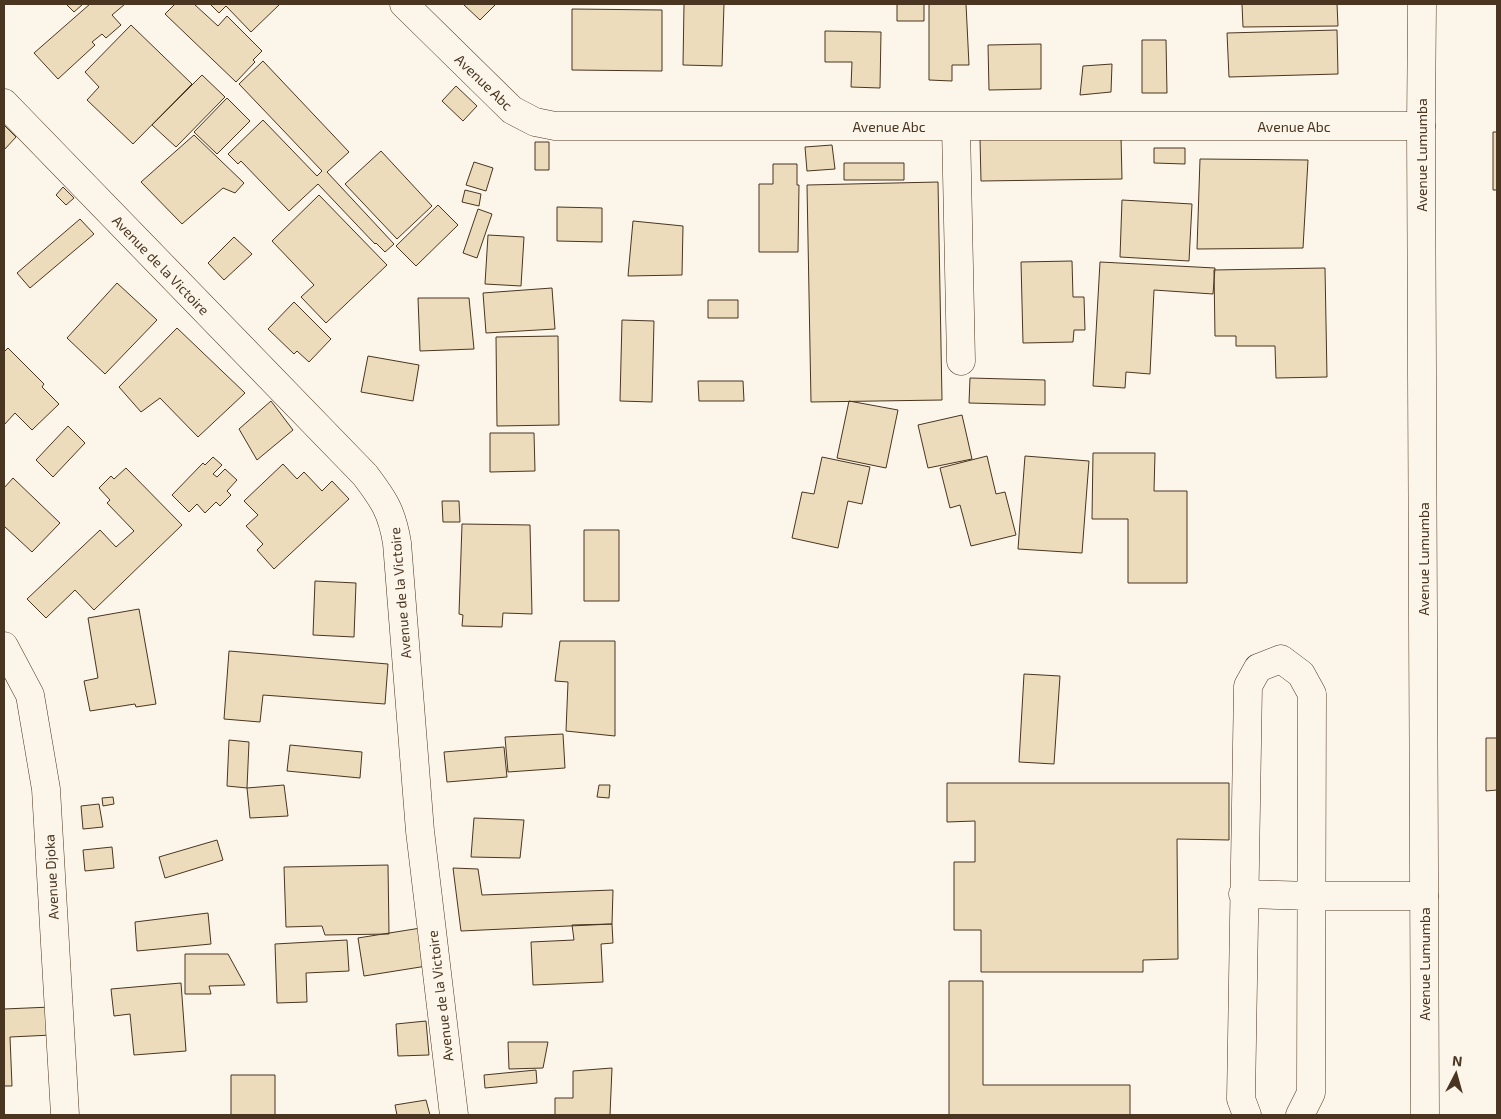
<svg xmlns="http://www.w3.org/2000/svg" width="1501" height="1119" font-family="'Exo 2',sans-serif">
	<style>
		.building { fill: #ecdcbc; stroke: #4a3520 }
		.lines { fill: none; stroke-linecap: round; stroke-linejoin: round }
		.minor-casing { stroke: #4a3520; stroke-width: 29 }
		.highway-casing { stroke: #4a3520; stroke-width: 29 }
		.minor { stroke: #fbf6e9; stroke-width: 28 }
		.highway { stroke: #fbf6e9; stroke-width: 28 }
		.labels { text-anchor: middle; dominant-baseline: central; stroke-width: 4; stroke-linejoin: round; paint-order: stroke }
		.street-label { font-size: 14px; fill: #4a3520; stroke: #fbf6e9 }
	</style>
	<rect width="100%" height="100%" fill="#fbf6e9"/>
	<!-- building -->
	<path class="building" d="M 66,4 L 83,4 L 74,12 Z
		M 90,4 L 125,4 L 112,15 L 121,25 L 106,38 L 102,34 L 92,42 L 95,45 L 58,79 L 34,53 Z
		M 175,4 L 194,4 L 218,26 L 227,16 L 262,51 L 253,60 L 255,62 L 236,82 L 165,14 Z
		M 210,4 L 280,4 L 251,32 L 226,6 L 219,13 Z
		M 463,4 L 496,4 L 480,20 Z
		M 684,4 L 724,4 L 722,66 L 683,65 Z
		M 897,4 L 924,4 L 924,21 L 897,21 Z
		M 929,4 L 966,4 L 969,65 L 952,65 L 952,81 L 929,80 Z
		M 1242,4 L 1337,4 L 1338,26 L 1243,27 Z
		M 572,9 L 662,10 L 662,71 L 572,70 Z
		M 131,25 L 192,84 L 133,144 L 87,100 L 99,87 L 85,72 Z
		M 1337,30 L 1338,74 L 1229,77 L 1227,33 Z
		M 825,31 L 881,32 L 880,88 L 851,87 L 852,62 L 825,62 Z
		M 1142,40 L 1166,40 L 1167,93 L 1142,93 Z
		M 1041,44 L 1041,89 L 989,90 L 988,45 Z
		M 263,61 L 349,152 L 327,172 L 394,244 L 385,252 L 376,243 L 375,244 L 318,184 L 289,211 L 241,161 L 238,164 L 228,154 L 263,120 L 317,176 L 322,171 L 239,84 Z
		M 1112,64 L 1111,92 L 1080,95 L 1083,66 Z
		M 202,75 L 225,97 L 176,147 L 152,125 Z
		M 456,86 L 477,106 L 463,121 L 442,101 Z
		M 227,98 L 250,121 L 217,154 L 194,132 Z
		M 4,125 L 16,137 L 4,150 Z
		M 1493,132 L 1497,132 L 1497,190 L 1493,190 Z
		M 194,135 L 244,183 L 235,193 L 223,188 L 182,224 L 141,182 Z
		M 1121,137 L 1122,179 L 981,181 L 980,139 Z
		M 535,142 L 549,142 L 549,170 L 535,170 Z
		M 832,145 L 835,169 L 807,171 L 805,147 Z
		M 1154,148 L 1185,148 L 1185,164 L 1154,163 Z
		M 381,151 L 432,206 L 397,239 L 345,184 Z
		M 1200,159 L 1308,160 L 1303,248 L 1197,249 Z
		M 474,162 L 493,168 L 486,191 L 466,185 Z
		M 844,163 L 904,163 L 904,180 L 844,180 Z
		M 773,164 L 797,164 L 797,185 L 799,185 L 798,252 L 759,252 L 759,184 L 773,184 Z
		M 938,182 L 942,400 L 811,402 L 807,185 Z
		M 63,187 L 74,198 L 66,205 L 56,195 Z
		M 465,190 L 481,194 L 479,206 L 462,202 Z
		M 319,195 L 387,265 L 326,323 L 301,297 L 314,285 L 272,241 Z
		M 1122,200 L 1192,204 L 1189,261 L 1120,257 Z
		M 438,205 L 458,225 L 416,266 L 396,246 Z
		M 557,207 L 602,208 L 602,242 L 557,241 Z
		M 478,209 L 492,214 L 477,258 L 463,253 Z
		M 80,219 L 94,234 L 30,288 L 17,273 Z
		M 633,221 L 683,226 L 682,275 L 628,276 Z
		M 488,235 L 524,237 L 521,286 L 485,284 Z
		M 234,237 L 252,254 L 224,280 L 208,263 Z
		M 1072,261 L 1073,297 L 1084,297 L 1085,330 L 1074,330 L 1073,342 L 1023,343 L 1021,262 Z
		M 1100,262 L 1215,268 L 1213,294 L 1154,290 L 1150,374 L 1126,372 L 1125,388 L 1093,386 Z
		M 1325,268 L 1327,377 L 1276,378 L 1275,346 L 1236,346 L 1236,336 L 1215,336 L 1214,270 Z
		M 117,283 L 157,320 L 105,374 L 67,338 Z
		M 552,288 L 555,329 L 486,333 L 483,293 Z
		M 418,298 L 469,298 L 474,349 L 420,351 Z
		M 708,300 L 738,300 L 738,318 L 708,318 Z
		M 294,302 L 331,339 L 309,362 L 297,351 L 294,354 L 268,329 Z
		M 622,320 L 654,321 L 652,402 L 620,401 Z
		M 177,328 L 245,393 L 198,437 L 160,398 L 141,412 L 119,387 Z
		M 558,336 L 559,425 L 497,426 L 496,337 Z
		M 8,348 L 44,384 L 42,387 L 59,404 L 32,430 L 15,413 L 4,425 L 4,352 Z
		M 368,356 L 419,365 L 413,401 L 361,392 Z
		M 970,378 L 1045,380 L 1045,405 L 969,403 Z
		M 698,381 L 743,381 L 744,401 L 699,401 Z
		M 271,401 L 293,430 L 257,460 L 239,429 Z
		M 849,401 L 898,410 L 886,468 L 837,458 Z
		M 962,415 L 972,459 L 928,468 L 918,425 Z
		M 68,426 L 85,443 L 53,477 L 36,460 Z
		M 490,433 L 534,433 L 535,471 L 490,472 Z
		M 1093,453 L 1155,453 L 1154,491 L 1187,491 L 1187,583 L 1128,583 L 1128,519 L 1092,519 Z
		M 987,456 L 996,494 L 1005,492 L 1016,535 L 971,546 L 960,505 L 950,508 L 940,468 Z
		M 1025,456 L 1089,461 L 1082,553 L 1018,549 Z
		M 213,457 L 222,465 L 213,474 L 217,477 L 225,469 L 237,480 L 227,491 L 231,495 L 220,506 L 216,502 L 205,513 L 197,504 L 189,512 L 172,495 L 203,463 L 205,465 Z
		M 822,457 L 870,467 L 862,504 L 848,501 L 838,548 L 792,538 L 802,492 L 814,494 Z
		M 283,464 L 297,479 L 304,472 L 322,491 L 332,481 L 349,499 L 274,569 L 257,550 L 263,544 L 246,526 L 258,515 L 244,501 Z
		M 126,468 L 182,525 L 94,610 L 75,590 L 46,618 L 27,599 L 100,530 L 116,547 L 134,531 L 107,503 L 110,500 L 99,488 L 111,476 L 114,479 Z
		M 13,478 L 60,523 L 32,552 L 4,526 L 4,488 Z
		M 442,501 L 459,501 L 460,522 L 443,522 Z
		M 462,524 L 530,525 L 532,614 L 503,613 L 502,627 L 462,626 L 463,615 L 459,614 Z
		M 584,530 L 619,530 L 619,601 L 584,601 Z
		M 315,581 L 356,583 L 354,637 L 313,635 Z
		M 139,609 L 156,704 L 136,707 L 135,704 L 90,711 L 84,681 L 98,678 L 88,618 Z
		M 560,641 L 615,641 L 615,736 L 566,731 L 568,682 L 555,681 Z
		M 229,651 L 388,664 L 385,704 L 263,695 L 260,722 L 224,719 Z
		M 1024,674 L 1060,676 L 1054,764 L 1019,762 Z
		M 563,734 L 565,768 L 508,772 L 505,737 Z
		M 1486,738 L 1497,738 L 1497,790 L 1486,791 Z
		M 229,740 L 249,742 L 247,788 L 227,786 Z
		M 290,745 L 362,752 L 360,778 L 287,771 Z
		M 504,747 L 507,777 L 447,782 L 444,752 Z
		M 947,783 L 1229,783 L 1229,840 L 1177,839 L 1178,959 L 1143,960 L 1143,972 L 981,972 L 981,930 L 954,930 L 954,862 L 975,862 L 975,821 L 947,822 Z
		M 284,785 L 288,816 L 250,818 L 247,788 Z
		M 599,785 L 610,785 L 609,798 L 597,797 Z
		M 113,797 L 114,804 L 103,806 L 102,798 Z
		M 99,804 L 103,827 L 83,829 L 81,806 Z
		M 474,818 L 524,820 L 520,858 L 471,857 Z
		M 217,840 L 223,860 L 165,878 L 159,857 Z
		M 112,847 L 114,868 L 85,871 L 83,850 Z
		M 388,865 L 389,934 L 325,935 L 322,926 L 286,927 L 284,867 Z
		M 453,868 L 478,869 L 482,895 L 613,890 L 612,924 L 461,931 Z
		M 208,913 L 211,944 L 137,951 L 135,922 Z
		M 612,924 L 613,943 L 601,944 L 603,982 L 533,985 L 531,942 L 574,940 L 572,925 Z
		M 427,927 L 433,965 L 364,976 L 358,938 Z
		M 347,940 L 349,971 L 306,973 L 307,1002 L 277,1003 L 275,944 Z
		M 185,954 L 228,954 L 245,985 L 209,986 L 211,994 L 185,994 Z
		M 949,981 L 983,981 L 983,1085 L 1130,1085 L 1130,1115 L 949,1115 Z
		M 181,983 L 186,1051 L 134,1055 L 130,1014 L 114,1016 L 111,989 Z
		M 51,1007 L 52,1035 L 10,1037 L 12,1086 L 4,1086 L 4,1009 Z
		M 426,1021 L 429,1055 L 398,1056 L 396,1024 Z
		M 508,1042 L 548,1042 L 543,1068 L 509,1069 Z
		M 612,1068 L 610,1115 L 555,1115 L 555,1098 L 573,1098 L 573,1071 Z
		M 536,1070 L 537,1083 L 485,1088 L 484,1075 Z
		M 231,1075 L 275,1075 L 275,1115 L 231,1115 Z
		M 426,1100 L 430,1115 L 397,1115 L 395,1105 Z"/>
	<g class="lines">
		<defs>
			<path id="minor" d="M 404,4 L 512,110 L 535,122 L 555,126 L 1421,126
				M 4,103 L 365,475 C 384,500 392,512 397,543 L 420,831 L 454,1115
				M 956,127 L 961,361
				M 4,646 L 30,695 L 46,789 L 65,1115
				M 1243,894 L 1311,896 L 1424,896
				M 1247,1115 L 1241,1099 L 1248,686 L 1258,668 L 1281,659 L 1301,674 L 1312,694 L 1311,1093 L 1300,1115"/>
			<path id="highway" d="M 1422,4 L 1421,126 L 1425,1115"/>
		</defs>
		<!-- minor casing -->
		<use href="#minor" class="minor-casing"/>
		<!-- highway casing -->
		<use href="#highway" class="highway-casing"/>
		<!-- minor -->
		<use href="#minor" class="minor"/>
		<!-- highway -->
		<use href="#highway" class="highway"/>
	</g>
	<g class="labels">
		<!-- street labels -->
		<g class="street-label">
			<text transform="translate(484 82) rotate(44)">Avenue Abc</text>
			<text x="889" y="126">Avenue Abc</text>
			<text x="1294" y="126">Avenue Abc</text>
			<text transform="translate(1421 155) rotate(-90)">Avenue Lumumba</text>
			<text transform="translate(161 265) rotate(46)">Avenue de la Victoire</text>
			<text transform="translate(1423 559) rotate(-90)">Avenue Lumumba</text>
			<text transform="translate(400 593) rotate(-95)">Avenue de la Victoire</text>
			<text transform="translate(51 877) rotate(-93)">Avenue Djoka</text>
			<text transform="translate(1424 964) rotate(-90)">Avenue Lumumba</text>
			<text transform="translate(440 996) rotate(-97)">Avenue de la Victoire</text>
		</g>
	</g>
	<!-- border -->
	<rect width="1501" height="1119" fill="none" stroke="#4a3520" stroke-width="10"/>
	<!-- north arrow -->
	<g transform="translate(1456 1074) rotate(6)" stroke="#fbf6e9" stroke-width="4" paint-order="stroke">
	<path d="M0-4L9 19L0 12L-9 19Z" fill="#4a3520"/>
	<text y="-8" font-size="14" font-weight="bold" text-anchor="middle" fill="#4a3520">N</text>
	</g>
</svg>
